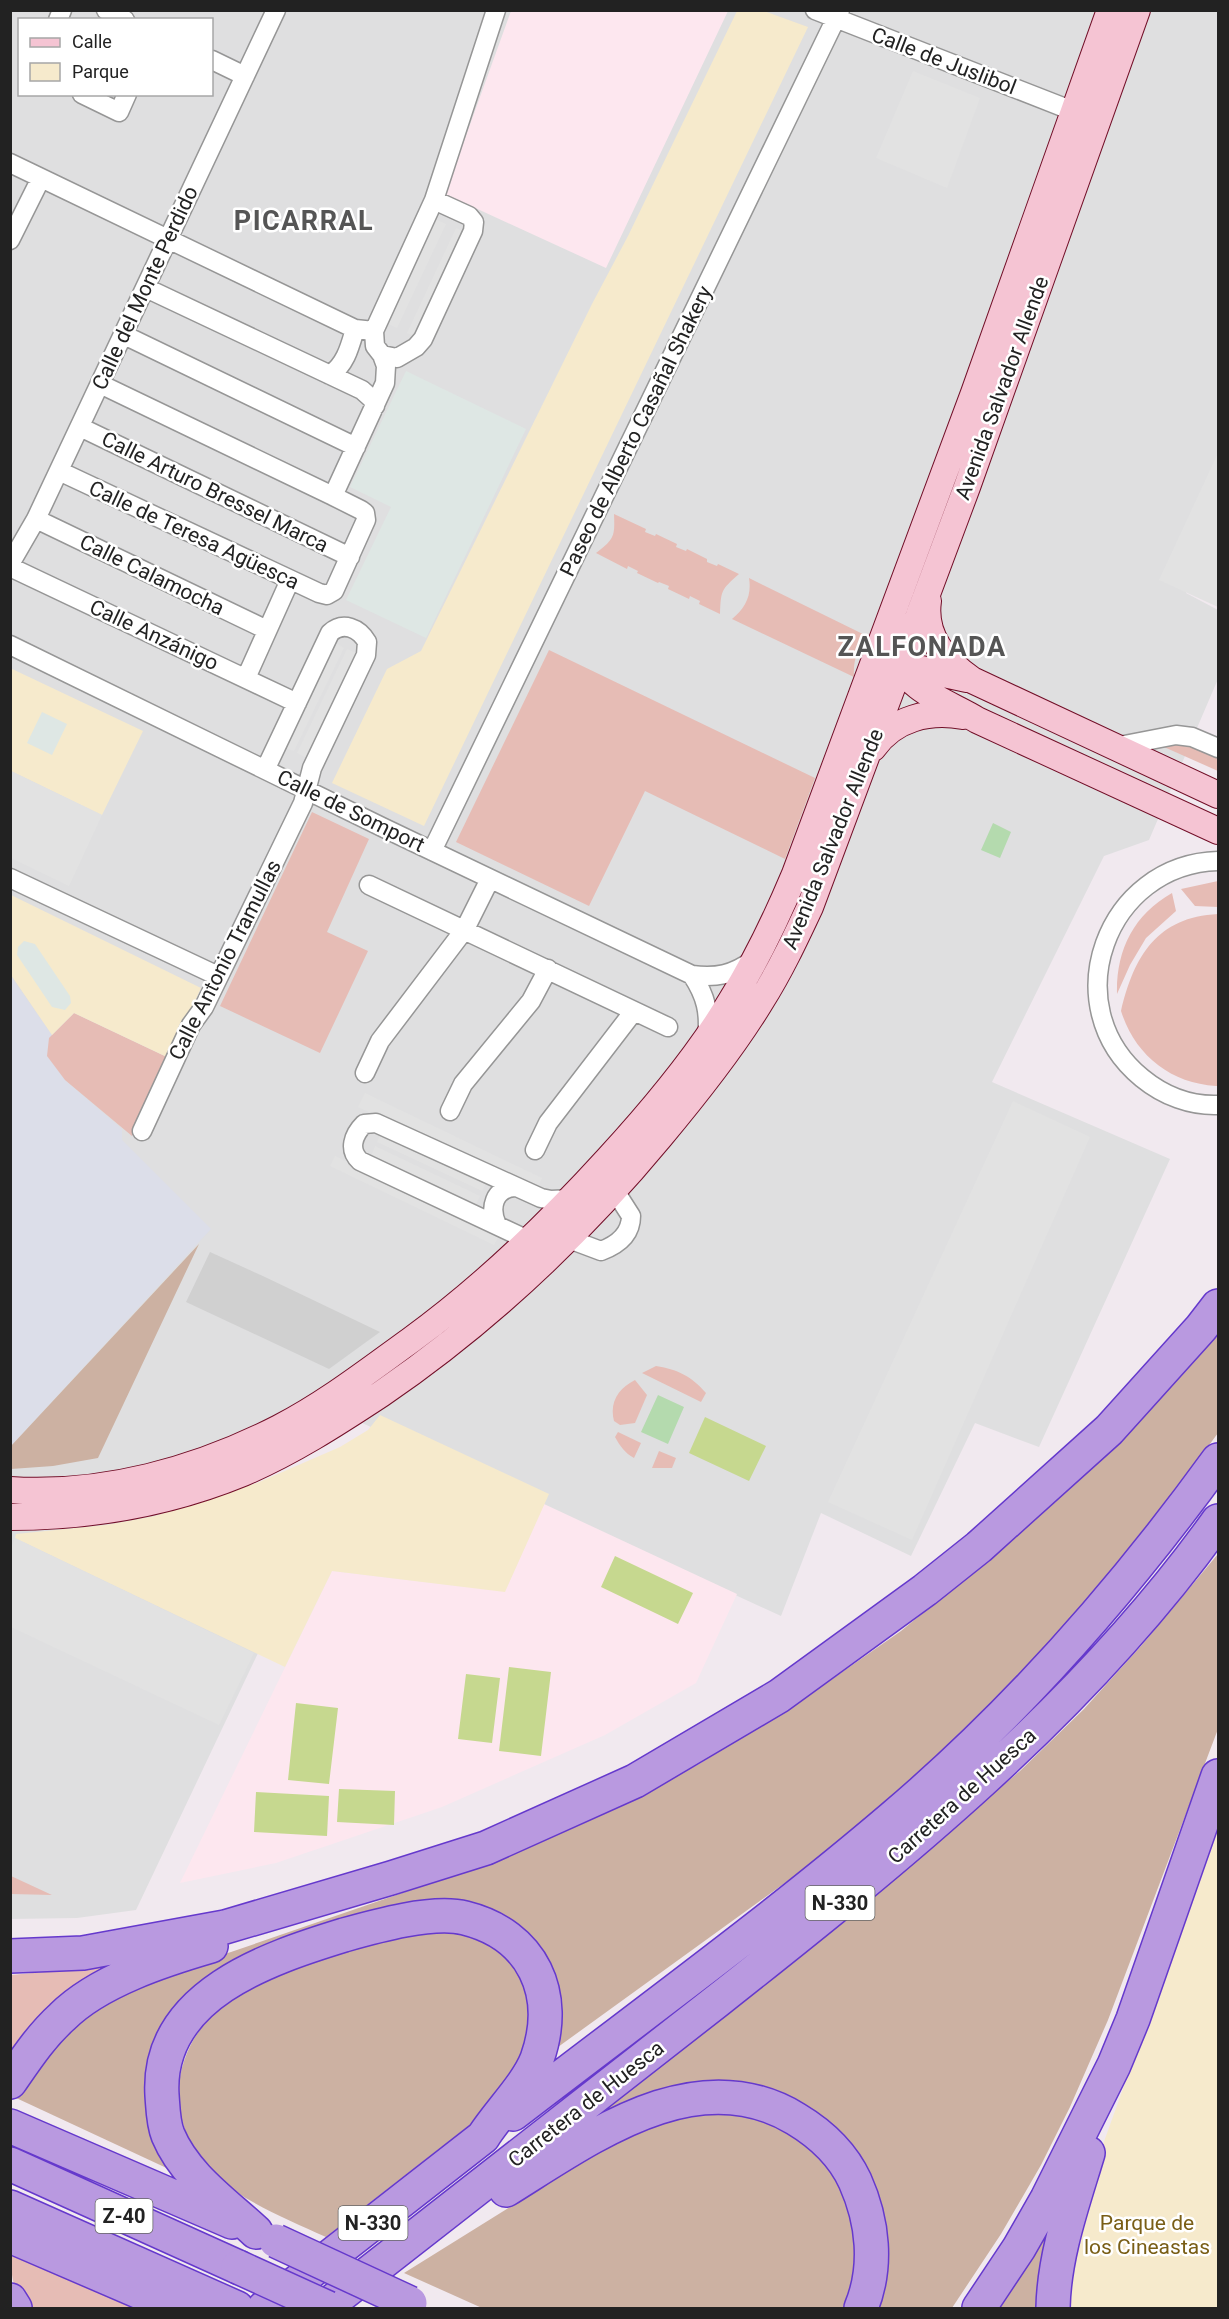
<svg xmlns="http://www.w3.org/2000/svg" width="1229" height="2319" font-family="Roboto,sans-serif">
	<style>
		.residential { fill: #dfdfe0; fill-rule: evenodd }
		.industrial { fill: #dcdee9 }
		.education { fill: #fde7ef }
		.religious { fill: #d0d0d0 }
		.grass { fill: #e6bcb5 }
		.forest { fill: #ccb1a2 }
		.park { fill: #f6eacc }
		.pitch { fill: #c6d88f }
		.parking { fill: #e2e2e2 }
		.plaza { fill: #dee7e4 }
		.water { fill: #b4daae }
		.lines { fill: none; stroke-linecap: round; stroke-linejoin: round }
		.street-casing { stroke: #969696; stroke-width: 21 }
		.secondary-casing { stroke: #720f28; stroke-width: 28 }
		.highway-casing { stroke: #6539cc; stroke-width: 36 }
		.street { stroke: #fff; stroke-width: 18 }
		.secondary { stroke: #f5c4d3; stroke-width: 26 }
		.highway { stroke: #b999e0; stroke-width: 33 }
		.highway-bridge-casing { stroke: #6539cc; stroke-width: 36; stroke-linecap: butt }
		.highway-bridge { stroke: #b999e0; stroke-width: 33 }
		.labels { text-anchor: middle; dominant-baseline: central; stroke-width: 5; stroke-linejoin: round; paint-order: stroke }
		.shield { fill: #fff; stroke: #646464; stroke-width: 1.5 }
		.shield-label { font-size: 20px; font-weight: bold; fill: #222 }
		.street-label { font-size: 21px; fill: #222; stroke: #fff }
		.park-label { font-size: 21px; fill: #795e16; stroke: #fff }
		.district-label { font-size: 27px; font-weight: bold; letter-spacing: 1.5px; fill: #555; stroke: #fff }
	</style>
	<rect width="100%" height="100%" fill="#f1e9ef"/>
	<!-- residential -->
	<path class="residential" d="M 10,11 L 1218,11 L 1218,523 L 1186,593 L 1218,610 L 1218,679 L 1149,840 L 1104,856 L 992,1082 L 1170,1159 L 1039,1447 L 975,1423 L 911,1556 L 821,1513 L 781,1616 L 360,1422 L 151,1526 L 269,1630 L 136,1910 L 77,1918 L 10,1919 ZM 20,20 L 212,20 L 212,94 L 20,94 Z"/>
	<!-- industrial -->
	<path class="industrial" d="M 10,975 L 52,1035 L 49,1038 L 65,1080 L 122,1129 L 122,1140 L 211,1229 L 11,1446 Z"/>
	<!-- education -->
	<path class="education" d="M 511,11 L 728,11 L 606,268 L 445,194 Z
		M 544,1504 L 737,1594 L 696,1683 L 605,1735 L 442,1807 L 276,1863 L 180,1883 L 332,1571 L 466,1587 L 507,1587 Z"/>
	<!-- religious -->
	<path class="religious" d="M 210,1252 L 265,1277 L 380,1332 L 329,1369 L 186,1302 Z"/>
	<!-- grass -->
	<path class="grass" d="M 614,514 L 646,529 L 645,532 L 655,536 L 656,534 L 677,544 L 676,547 L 686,551 L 687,549 L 707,559 L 707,562 L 717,566 L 718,564 L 739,574 C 721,590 721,590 720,614 L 699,604 L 700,601 L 690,596 L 689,599 L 668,589 L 669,586 L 659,582 L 658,583 L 637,573 L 638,571 L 628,566 L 627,569 L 596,553 C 614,539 615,537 614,514 Z
		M 749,578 L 869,637 C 857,650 853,659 854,677 L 732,619 C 745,608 752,596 749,578 Z
		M 549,650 L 815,778 L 785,859 L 645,791 L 589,906 L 456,842 Z
		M 1169,744 L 1187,744 L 1218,756 L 1218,771 L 1164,747 Z
		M 312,812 L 369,839 L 327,932 L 368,951 L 320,1053 L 220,1006 Z
		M 1218,881 L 1218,907 L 1195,906 L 1181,889 Z
		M 1172,893 L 1176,911 L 1146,938 L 1130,965 L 1117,994 C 1116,951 1133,915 1172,893 Z
		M 1218,914 L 1218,1086 L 1216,1086 C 1170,1083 1135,1055 1121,1011 C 1134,956 1157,917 1218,914 Z
		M 74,1013 L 169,1058 L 132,1136 L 65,1080 L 47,1056 L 49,1038 Z
		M 656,1366 C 679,1370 691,1376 706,1393 L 701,1402 L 642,1373 Z
		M 635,1380 L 647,1395 L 635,1423 L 620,1425 L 614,1421 C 609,1402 619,1388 635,1380 Z
		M 618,1432 L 641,1443 L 634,1458 C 625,1453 620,1446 615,1437 Z
		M 659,1451 L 676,1458 L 672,1468 L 652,1468 Z
		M 11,1876 L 52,1895 L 11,1894 Z
		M 117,1962 L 11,2066 L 11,1975 L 65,1970 Z
		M 10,2249 L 142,2308 L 25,2308 C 12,2289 11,2272 10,2249 Z"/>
	<!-- forest -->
	<path class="forest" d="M 199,1244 L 98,1458 L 53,1466 L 11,1469 L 11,1446 Z
		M 1218,1326 L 1218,1433 L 1098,1596 L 945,1750 L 867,1819 L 800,1872 L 558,2047 C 562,1999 565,1978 532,1940 L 374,1918 L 171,2030 L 173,2171 L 14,2097 L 75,2019 L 159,1974 L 231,1952 L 469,1870 L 610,1809 L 699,1764 L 805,1698 L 901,1631 L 992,1556 Z
		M 1218,1554 L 1218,1729 L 1108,2020 L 1070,2107 L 1041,2165 L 1001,2234 L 952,2308 L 872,2308 L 868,2186 L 727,2088 L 525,2169 L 840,1922 L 1020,1771 L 1084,1709 L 1141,1646 Z
		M 452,1917 L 522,1950 L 545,2015 L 525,2082 L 326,2237 C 287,2219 248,2204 215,2176 C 195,2159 177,2120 178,2094 C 183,2011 251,1985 317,1955 C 337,1946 358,1932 379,1926 C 400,1920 429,1920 452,1917 Z
		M 701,2113 C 714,2113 729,2111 742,2113 C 765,2118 792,2129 809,2144 C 833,2164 855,2206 859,2237 C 861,2260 854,2287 844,2308 L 482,2308 L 404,2273 L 619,2139 L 656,2124 Z
		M 1059,2204 L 1046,2308 L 998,2308 Z"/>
	<!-- park -->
	<path class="park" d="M 737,11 L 764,11 L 808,27 L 424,826 L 332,783 L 387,669 L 421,651 L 592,304 L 628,236 Z
		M 10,668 L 143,731 L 102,815 L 11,771 Z
		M 11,895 L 201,988 L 169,1058 L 74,1013 L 52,1035 L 11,975 Z
		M 380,1415 L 549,1494 L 505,1592 L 332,1571 L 285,1667 L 15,1538 L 16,1534 L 106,1525 L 155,1516 L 257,1483 L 340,1447 L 368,1430 Z
		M 1218,1824 L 1218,2308 L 1065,2308 L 1078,2214 Z"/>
	<!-- pitch -->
	<path class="pitch" d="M 705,1417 L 766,1446 L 749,1481 L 689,1453 Z
		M 615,1556 L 693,1593 L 678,1624 L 601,1587 Z
		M 509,1667 L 551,1672 L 541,1756 L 499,1751 Z
		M 466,1674 L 500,1678 L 492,1743 L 458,1739 Z
		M 296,1703 L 338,1708 L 329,1784 L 288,1780 Z
		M 339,1789 L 395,1791 L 394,1825 L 337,1822 Z
		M 256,1792 L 329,1796 L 327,1836 L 254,1832 Z"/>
	<!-- parking -->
	<path class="parking" d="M 913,71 L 980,98 L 947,188 L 876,158 Z
		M 435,219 L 446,224 L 397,328 L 386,323 Z
		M 456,228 L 467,233 L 418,338 L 407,333 Z
		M 1218,453 L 1218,607 L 1159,580 Z
		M 81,548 L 211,611 L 204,613 L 83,555 Z
		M 334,642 L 344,648 L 294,751 L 283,747 Z
		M 347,649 L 358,654 L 307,758 L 297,753 Z
		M 11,771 L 102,815 L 69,886 L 11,858 Z
		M 365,1093 L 542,1178 L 537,1190 L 358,1107 Z
		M 1013,1101 L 1090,1137 L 912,1540 L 828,1502 Z
		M 381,1132 L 487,1181 L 482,1191 L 377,1142 Z
		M 375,1146 L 480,1196 L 475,1206 L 371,1156 Z
		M 335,1156 L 500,1234 L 494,1245 L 330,1166 Z
		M 15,1538 L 254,1653 L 219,1725 L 11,1627 L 11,1548 Z"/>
	<!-- plaza -->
	<path class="plaza" d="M 406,371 L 526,429 L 426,638 L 346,600 L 391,507 L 350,487 Z
		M 42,712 L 67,724 L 52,755 L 27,743 Z
		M 24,941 L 35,944 L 70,996 L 71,1003 L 65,1010 L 52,1007 L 17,955 L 18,947 Z"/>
	<!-- water -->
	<path class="water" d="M 993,823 L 1011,832 L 1000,858 L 981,850 Z
		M 658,1395 L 684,1407 L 668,1444 L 641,1432 Z"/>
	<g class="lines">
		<defs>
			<path id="street" d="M 106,10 L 125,20
				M 815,10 L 1073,111 L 1085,109
				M 58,20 L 62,10
				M 212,60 L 245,76
				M 82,94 L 119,112 L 127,94
				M 10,163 L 355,329 L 374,331
				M 10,240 L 41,178
				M 146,288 L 362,390 L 372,399 L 375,406
				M 124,335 L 356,447
				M 382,355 L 397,358 L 416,347 L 423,339 L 473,231 L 474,222 L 469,216 L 434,200
				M 330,375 C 346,364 350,346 355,329
				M 100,384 L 333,496
				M 80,427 L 350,557
				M 59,471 L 319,593 L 327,595 L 334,591 L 366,520 L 365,513 L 361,510 L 333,496 L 385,383 L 386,366 L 382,355 L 375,346 L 374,331 L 434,200 L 496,10
				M 36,519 L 267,630
				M 10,564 L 36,519 L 276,10
				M 10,567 L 297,703
				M 10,645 L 382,827 L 692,975 C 716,978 733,975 753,960
				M 246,678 L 290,580
				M 1114,747 L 1176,735 L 1192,737 L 1218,748
				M 432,851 L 840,10
				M 1218,861 C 1106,864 1054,1006 1142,1078 C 1164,1096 1191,1106 1218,1105
				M 10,878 L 218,976
				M 369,885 L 668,1027
				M 692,975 C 706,996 710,1013 707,1038
				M 365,1073 L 380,1041 L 465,929 L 490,879
				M 450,1111 L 463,1084 L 531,1001 L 548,969
				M 142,1131 L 191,1025 L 204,1007 L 303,803 L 312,768 L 366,655 L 367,642 C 359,628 343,621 330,633 L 266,768
				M 535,1150 L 548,1123 L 634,1011
				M 572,1199 L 551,1200 L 541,1198 L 376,1123 L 364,1124 C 353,1135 348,1150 360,1161 L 530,1241 L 569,1239 L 601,1251 C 617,1245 631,1235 631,1216 L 615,1191 L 602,1188
				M 497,1225 C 489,1208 494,1188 515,1187"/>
			<path id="secondary" d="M 928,601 C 923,636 945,661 972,680 L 1218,795
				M 897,655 C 904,690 950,703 977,720 L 1218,831
				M 892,670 L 912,667 L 967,679
				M 873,748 C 894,718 929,710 963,716
				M 10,1490 C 103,1496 197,1470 279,1428 C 327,1403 368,1371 411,1340 C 484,1287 547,1226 608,1159 C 653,1110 697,1058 731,1001 C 756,961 777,917 795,874 L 974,393 L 1110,10
				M 10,1517 C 90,1517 170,1503 243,1473 C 292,1452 337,1423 381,1394 C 488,1321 577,1237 660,1137 C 696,1094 732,1049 761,1001 C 780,971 795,939 810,907 L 967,487 L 1137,10"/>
			<path id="highway" d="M 10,1956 L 83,1953 L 225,1927 L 391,1878 L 486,1848 L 635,1781 L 779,1696 L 925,1590 L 979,1547 L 1109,1430 L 1201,1328 L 1218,1306
				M 10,2082 C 26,2059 41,2036 62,2017 C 98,1981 163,1960 211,1946
				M 513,2114 C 640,2016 770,1922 892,1818 C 1016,1713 1123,1591 1218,1460
				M 10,2126 L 232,2222
				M 10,2164 L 238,2267
				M 506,2190 C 590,2138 696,2058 796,2119 C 821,2134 843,2155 855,2181 C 873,2221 878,2267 861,2308
				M 10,2207 L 237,2308
				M 256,2232 C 225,2203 185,2176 168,2135 C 163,2123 163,2108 162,2095 C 156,1995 269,1958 344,1935 C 376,1926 433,1910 465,1918 C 533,1935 560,1994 537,2059 C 527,2085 499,2112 483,2137 L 264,2308
				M 10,2236 L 177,2308
				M 10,2300 L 15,2308
				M 324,2308 C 455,2207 586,2104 717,2001 C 898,1858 1083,1710 1218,1521
				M 979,2308 L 1019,2248 L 1047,2199 L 1114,2065 L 1133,2019 L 1218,1776
				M 1053,2308 C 1054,2255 1073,2203 1088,2153"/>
		</defs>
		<!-- street casing -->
		<use href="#street" class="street-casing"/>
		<!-- secondary casing -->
		<use href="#secondary" class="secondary-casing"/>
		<!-- highway casing -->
		<use href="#highway" class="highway-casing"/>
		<!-- street -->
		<use href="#street" class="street"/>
		<!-- secondary -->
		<use href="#secondary" class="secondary"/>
		<!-- highway -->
		<use href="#highway" class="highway"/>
		<defs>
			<path id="highway-bridge" d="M 276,2241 L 410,2303
				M 238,2267 L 328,2308"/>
		</defs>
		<!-- highway-bridge casing -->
		<use href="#highway-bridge" class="highway-bridge-casing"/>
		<!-- highway-bridge -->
		<use href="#highway-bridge" class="highway-bridge"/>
	</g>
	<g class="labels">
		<!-- shield labels -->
		<g class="shield">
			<rect x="805.5" y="1886" width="69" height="34" rx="4.5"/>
			<rect x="95.5" y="2199" width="57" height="34" rx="4.5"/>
			<rect x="338.5" y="2206" width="69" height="34" rx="4.5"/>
		</g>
		<g class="shield-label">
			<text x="840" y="1903">N-330</text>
			<text x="124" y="2216">Z-40</text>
			<text x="373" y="2223">N-330</text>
		</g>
		<!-- street labels -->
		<g class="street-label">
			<text transform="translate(944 61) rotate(21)">Calle de Juslibol</text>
			<text transform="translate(145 288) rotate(-65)">Calle del Monte Perdido</text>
			<text transform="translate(1002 388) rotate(-70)">Avenida Salvador Allende</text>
			<text transform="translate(636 431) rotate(-64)">Paseo de Alberto Casañal Shakery</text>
			<text transform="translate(215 492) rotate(26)">Calle Arturo Bressel Marca</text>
			<text transform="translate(194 535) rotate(25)">Calle de Teresa Agüesca</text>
			<text transform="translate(152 575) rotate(26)">Calle Calamocha</text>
			<text transform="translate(154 635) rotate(25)">Calle Anzánigo</text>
			<text transform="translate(351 811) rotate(26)">Calle de Somport</text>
			<text transform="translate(833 839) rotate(-68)">Avenida Salvador Allende</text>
			<text transform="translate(225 960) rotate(-63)">Calle Antonio Tramullas</text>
			<text transform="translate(962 1796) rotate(-42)">Carretera de Huesca</text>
			<text transform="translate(586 2104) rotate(-38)">Carretera de Huesca</text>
		</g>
		<!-- park labels -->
		<g class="park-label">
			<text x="1147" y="2223">Parque de<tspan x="1147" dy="24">los Cineastas</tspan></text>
		</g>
		<!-- district labels -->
		<g class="district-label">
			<text x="304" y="221">PICARRAL</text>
			<text x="922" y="647">ZALFONADA</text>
		</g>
	</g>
	<!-- border -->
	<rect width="1229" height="2319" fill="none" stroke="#222222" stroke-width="24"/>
	<!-- legend -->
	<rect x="18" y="18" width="195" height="78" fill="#ffffff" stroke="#a7a7a7" stroke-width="1.5"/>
	<rect x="30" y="38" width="30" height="9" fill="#f5c4d3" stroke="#a7a7a7" stroke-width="1.5"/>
	<text x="72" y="48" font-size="18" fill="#222222">Calle</text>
	<rect x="30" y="63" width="30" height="18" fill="#f6eacc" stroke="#a7a7a7" stroke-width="1.5"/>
	<text x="72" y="78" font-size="18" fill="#222222">Parque</text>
</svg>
